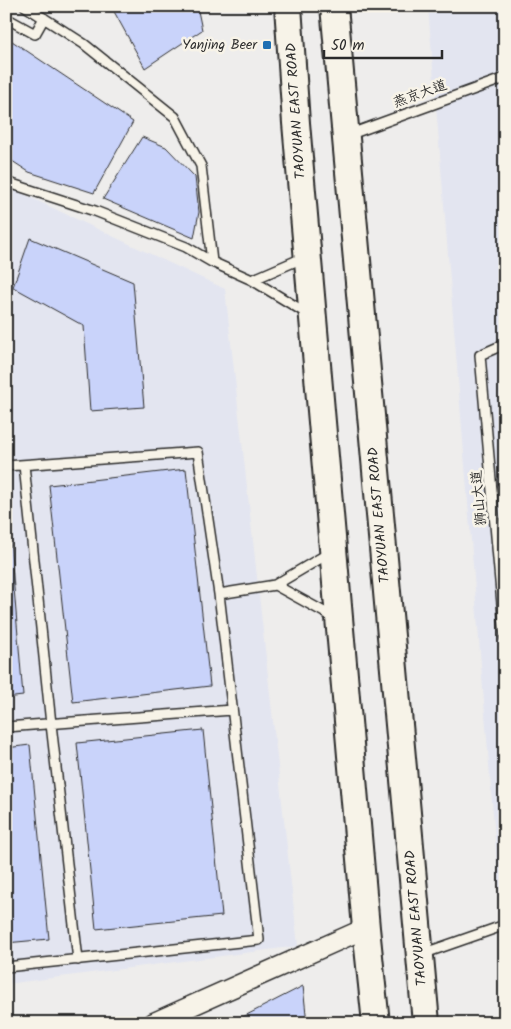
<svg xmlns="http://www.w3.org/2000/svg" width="511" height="1029" font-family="Kalam,'LXGW WenKai TC',sans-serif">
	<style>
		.built { fill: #e3e5f0 }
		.building { fill: #c9d3fa; stroke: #2b2b2b }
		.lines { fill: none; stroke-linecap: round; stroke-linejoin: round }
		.service-casing { stroke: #2b2b2b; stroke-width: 12 }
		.minor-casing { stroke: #2b2b2b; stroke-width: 22 }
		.secondary-casing { stroke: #2b2b2b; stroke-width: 30 }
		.service { stroke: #f7f3e8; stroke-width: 9 }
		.minor { stroke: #f7f3e8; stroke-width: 19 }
		.secondary { stroke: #f7f3e8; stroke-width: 26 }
		.poi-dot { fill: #1f6fb2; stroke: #f7f3e8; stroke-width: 2 }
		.labels { text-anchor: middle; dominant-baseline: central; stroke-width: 5; stroke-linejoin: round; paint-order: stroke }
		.poi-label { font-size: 14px; fill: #2b2b2b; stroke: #f7f3e8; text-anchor: end }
		.street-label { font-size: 14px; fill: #2b2b2b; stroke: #f7f3e8 }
	</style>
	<rect width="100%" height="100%" fill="#eeedec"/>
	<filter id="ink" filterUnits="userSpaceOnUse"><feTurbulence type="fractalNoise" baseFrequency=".02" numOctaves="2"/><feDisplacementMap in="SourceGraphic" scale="10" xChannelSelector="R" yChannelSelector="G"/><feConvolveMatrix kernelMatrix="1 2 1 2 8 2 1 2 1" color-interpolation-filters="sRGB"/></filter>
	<g filter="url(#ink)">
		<!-- built -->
		<path class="built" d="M 428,6 L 505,6 L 505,983 L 499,888 Z
			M 6,186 L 225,289 L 298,946 L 6,984 Z"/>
		<!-- building -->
		<path class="building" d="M 111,6 L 197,6 L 202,30 L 145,68 Z
			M 6,37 L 133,122 L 94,193 L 29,172 L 6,157 Z
			M 142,137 L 166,147 L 195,177 L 199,212 L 194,238 L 103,199 Z
			M 30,238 L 133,282 L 144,407 L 90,411 L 84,326 L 13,287 Z
			M 186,469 L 210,686 L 73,702 L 49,485 Z
			M 6,492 L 23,696 L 6,698 Z
			M 203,730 L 222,916 L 96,929 L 77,743 Z
			M 30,745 L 49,939 L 6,943 L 6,748 Z
			M 303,986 L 307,1023 L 231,1023 Z"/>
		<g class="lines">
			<defs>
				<path id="service" d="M 25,6 L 84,44 L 175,117 L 201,166 L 212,262 L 252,280 L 308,314
					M 6,18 L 35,34 L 44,18
					M 348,135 L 505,78
					M 6,182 L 95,211 L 186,247 L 212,262
					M 252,280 L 305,257
					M 505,344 L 480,355 L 505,638
					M 24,465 L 51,724 L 78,960
					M 6,466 L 198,452 L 219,594 L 259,940 L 6,967
					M 331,552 L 275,585 L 335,618
					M 219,594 L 275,585
					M 6,727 L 232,710
					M 422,954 L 505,925"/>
				<path id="minor" d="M 153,1023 L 366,928"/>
				<path id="secondary" d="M 288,6 L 296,123 L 366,928 L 376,1023
					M 334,6 L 426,1023"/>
			</defs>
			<!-- service casing -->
			<use href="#service" class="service-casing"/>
			<!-- minor casing -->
			<use href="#minor" class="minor-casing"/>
			<!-- secondary casing -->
			<use href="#secondary" class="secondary-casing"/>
			<!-- service -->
			<use href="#service" class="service"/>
			<!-- minor -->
			<use href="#minor" class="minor"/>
			<!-- secondary -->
			<use href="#secondary" class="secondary"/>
		</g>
	</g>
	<!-- markers -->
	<rect class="poi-dot" x="262" y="40" width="10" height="10" rx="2.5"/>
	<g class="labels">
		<!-- poi labels -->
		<g class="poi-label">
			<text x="257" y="45">Yanjing Beer</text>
		</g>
		<!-- street labels -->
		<g class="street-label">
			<text transform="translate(420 94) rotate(-20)">燕京大道</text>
			<text transform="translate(296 111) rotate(-94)">TAOYUAN EAST ROAD</text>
			<text transform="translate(479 498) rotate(-95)">狮山大道</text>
			<text transform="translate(379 515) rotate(-95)">TAOYUAN EAST ROAD</text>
			<text transform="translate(416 918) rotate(-95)">TAOYUAN EAST ROAD</text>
		</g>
	</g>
	<!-- margin -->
	<rect width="511" height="1029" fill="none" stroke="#f7f3e8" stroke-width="25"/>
	<rect x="12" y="12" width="486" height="1004" fill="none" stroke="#2b2b2b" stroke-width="2" filter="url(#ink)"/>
	<!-- scale -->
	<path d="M324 50v8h118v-8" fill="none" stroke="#2b2b2b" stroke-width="2.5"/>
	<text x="331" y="50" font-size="15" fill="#2b2b2b" stroke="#f7f3e8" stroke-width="4" paint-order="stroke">50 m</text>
</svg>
